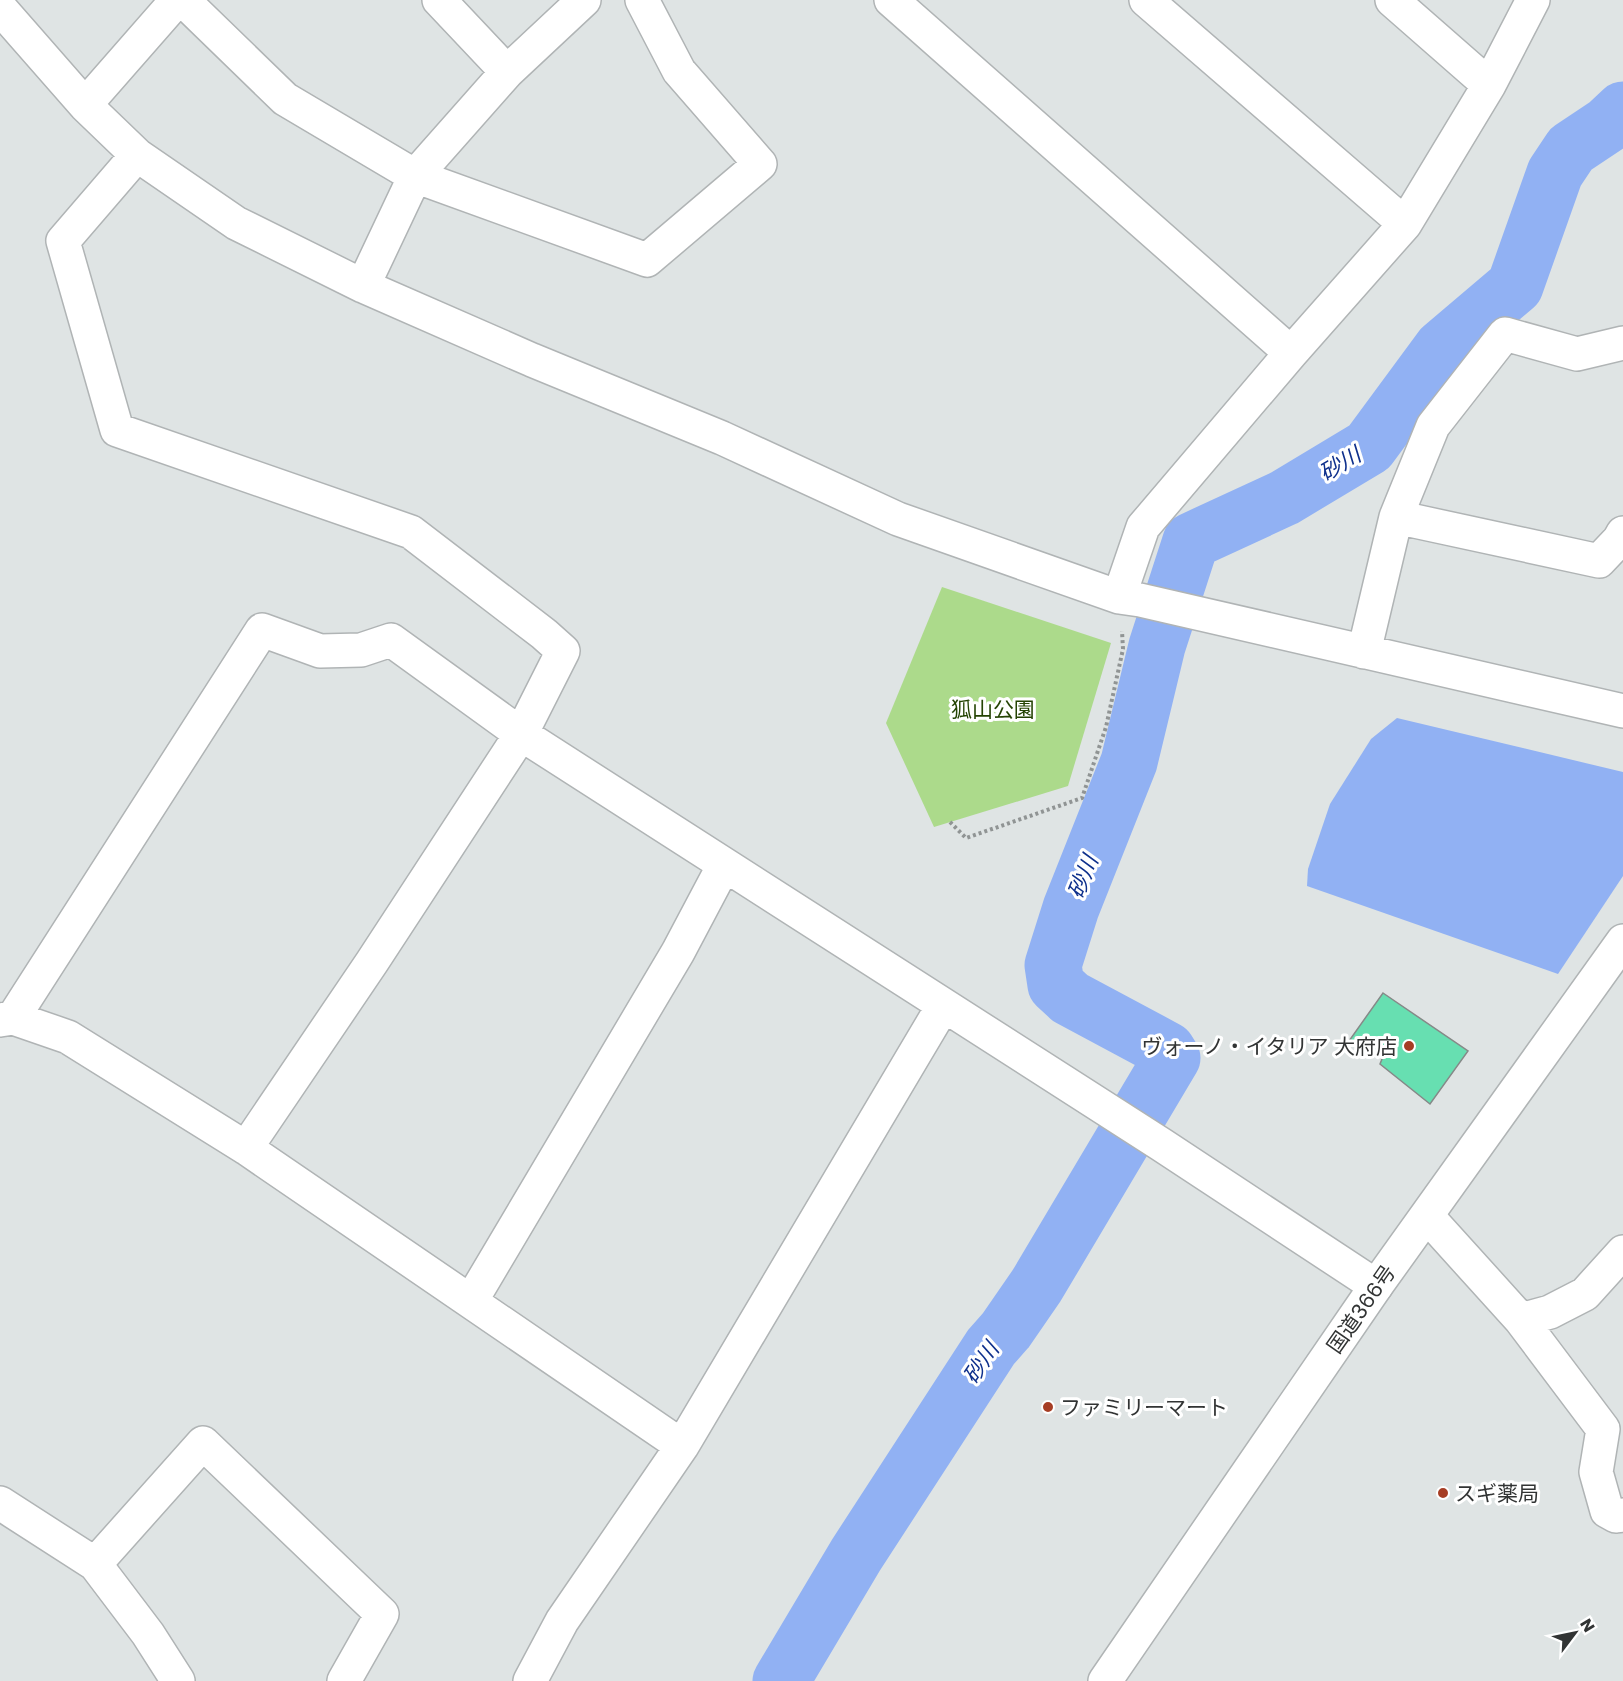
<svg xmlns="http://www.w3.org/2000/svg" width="1623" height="1681" font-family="Poppins,'Noto Sans JP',sans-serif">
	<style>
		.green { fill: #acda8b }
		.water { fill: #91b1f3 }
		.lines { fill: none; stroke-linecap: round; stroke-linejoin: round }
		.river { stroke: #91b1f3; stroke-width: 57 }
		.building { fill: #67dfb1; stroke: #868988; stroke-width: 1.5 }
		.minor-casing { stroke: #b0b4b5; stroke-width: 36 }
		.highway-casing { stroke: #b0b4b5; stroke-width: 36 }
		.path { stroke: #909494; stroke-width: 4; stroke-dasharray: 3 3; stroke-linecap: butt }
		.minor { stroke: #fff; stroke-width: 33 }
		.highway { stroke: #fff; stroke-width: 33 }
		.poi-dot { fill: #a63d24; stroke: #fff; stroke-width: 2 }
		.labels { text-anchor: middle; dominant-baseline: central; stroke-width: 6; stroke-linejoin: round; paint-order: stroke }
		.park-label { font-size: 21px; fill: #244303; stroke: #fff }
		.poi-label { font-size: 21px; fill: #323434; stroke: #fff; text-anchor: start }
		.street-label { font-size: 21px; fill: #323434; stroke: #fff }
		.water-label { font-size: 22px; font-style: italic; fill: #0e308c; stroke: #fff }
	</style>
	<rect width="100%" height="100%" fill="#dfe4e4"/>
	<!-- green -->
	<path class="green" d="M 942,587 L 1111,643 L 1068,786 L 934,827 L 886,723 Z"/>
	<!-- water -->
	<path class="water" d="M 1397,718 L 1623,772 L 1623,876 L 1558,974 L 1307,886 L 1308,869 L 1330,804 L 1371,739 Z"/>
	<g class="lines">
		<!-- river -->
		<path class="river" d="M 781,1681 L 856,1555 L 991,1347 L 1006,1330 L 1037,1285 L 1172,1058 L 1167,1050 L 1070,998 L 1056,985 L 1053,965 L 1071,908 L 1129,762 L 1157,646 L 1191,541 L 1284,498 L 1369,447 L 1442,348 L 1515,286 L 1555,173 L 1571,149 L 1607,125 L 1623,110"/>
	</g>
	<!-- building -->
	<path class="building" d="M 1383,993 L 1468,1051 L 1430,1104 L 1380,1064 L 1382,1059 L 1349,1041 Z"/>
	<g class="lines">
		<defs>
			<path id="minor" d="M 183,0 L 285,99 L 415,176 L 647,260 L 760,164 L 679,71 L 642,0
				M 439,0 L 507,72
				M 891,0 L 1291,353
				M 1146,0 L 1405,224
				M 1392,0 L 1489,85
				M 0,8 L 85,105 L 137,155 L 236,223 L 363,286 L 532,360 L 722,438 L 898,519 L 1119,597 L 1140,600 L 1623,711
				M 85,105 L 177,0
				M 137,155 L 63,241 L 117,430 L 411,532 L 544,634 L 563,651 L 521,734 L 372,962 L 246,1148
				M 363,286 L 415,176 L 507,72 L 584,0
				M 1623,343 L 1577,354 L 1505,334 L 1433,426 L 1396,517 L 1599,561 L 1619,540 L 1623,533
				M 1119,597 L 1143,527 L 1291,353 L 1405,224 L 1489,85 L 1533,0
				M 1364,652 L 1396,517
				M 13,1018 L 262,630 L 320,651 L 361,650 L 391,640 L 521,734 L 1162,1145 L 1376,1286
				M 0,1020 L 13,1018 L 68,1037 L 246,1148 L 682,1446
				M 1427,1216 L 1521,1320 L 1550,1312 L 1585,1294 L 1623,1252
				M 471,1301 L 678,952 L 724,865
				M 1521,1320 L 1603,1429 L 1596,1472 L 1607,1511 L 1616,1516 L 1623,1515
				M 0,1503 L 95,1564 L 148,1634 L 178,1681
				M 95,1564 L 203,1443 L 382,1614 L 344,1681
				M 530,1681 L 562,1621 L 682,1446 L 943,1006"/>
			<path id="highway" d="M 1105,1681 L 1376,1286 L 1623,941"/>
		</defs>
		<!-- minor casing -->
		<use href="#minor" class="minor-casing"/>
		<!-- highway casing -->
		<use href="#highway" class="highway-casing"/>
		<!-- path -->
		<path class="path" d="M 950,822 L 966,838 L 1082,798 L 1106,727 L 1123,649 L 1122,631"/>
		<!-- minor -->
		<use href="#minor" class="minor"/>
		<!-- highway -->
		<use href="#highway" class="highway"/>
	</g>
	<!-- markers -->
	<g class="poi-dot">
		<circle cx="1409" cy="1046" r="6"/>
		<circle cx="1048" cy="1407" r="6"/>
		<circle cx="1443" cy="1493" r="6"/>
	</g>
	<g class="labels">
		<!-- park labels -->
		<g class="park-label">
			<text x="993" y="709">狐山公園</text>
		</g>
		<!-- poi labels -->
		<g class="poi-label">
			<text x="1397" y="1046" text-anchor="end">ヴォーノ・イタリア 大府店</text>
			<text x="1060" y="1407">ファミリーマート</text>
			<text x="1455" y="1493">スギ薬局</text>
		</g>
		<!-- street labels -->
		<g class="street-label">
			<text transform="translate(1361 1309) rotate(-55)">国道366号</text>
		</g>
		<!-- water labels -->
		<g class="water-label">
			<text transform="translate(1340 464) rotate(-31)">砂川</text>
			<text transform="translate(1083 877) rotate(-68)">砂川</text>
			<text transform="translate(981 1363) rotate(-56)">砂川</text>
		</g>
	</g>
	<!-- north arrow -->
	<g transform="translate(1575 1633) rotate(58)" stroke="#ffffff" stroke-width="4.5" paint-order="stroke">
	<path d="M0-4.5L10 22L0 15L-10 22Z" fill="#323434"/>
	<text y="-9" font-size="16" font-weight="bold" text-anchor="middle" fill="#323434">N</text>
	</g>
</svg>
